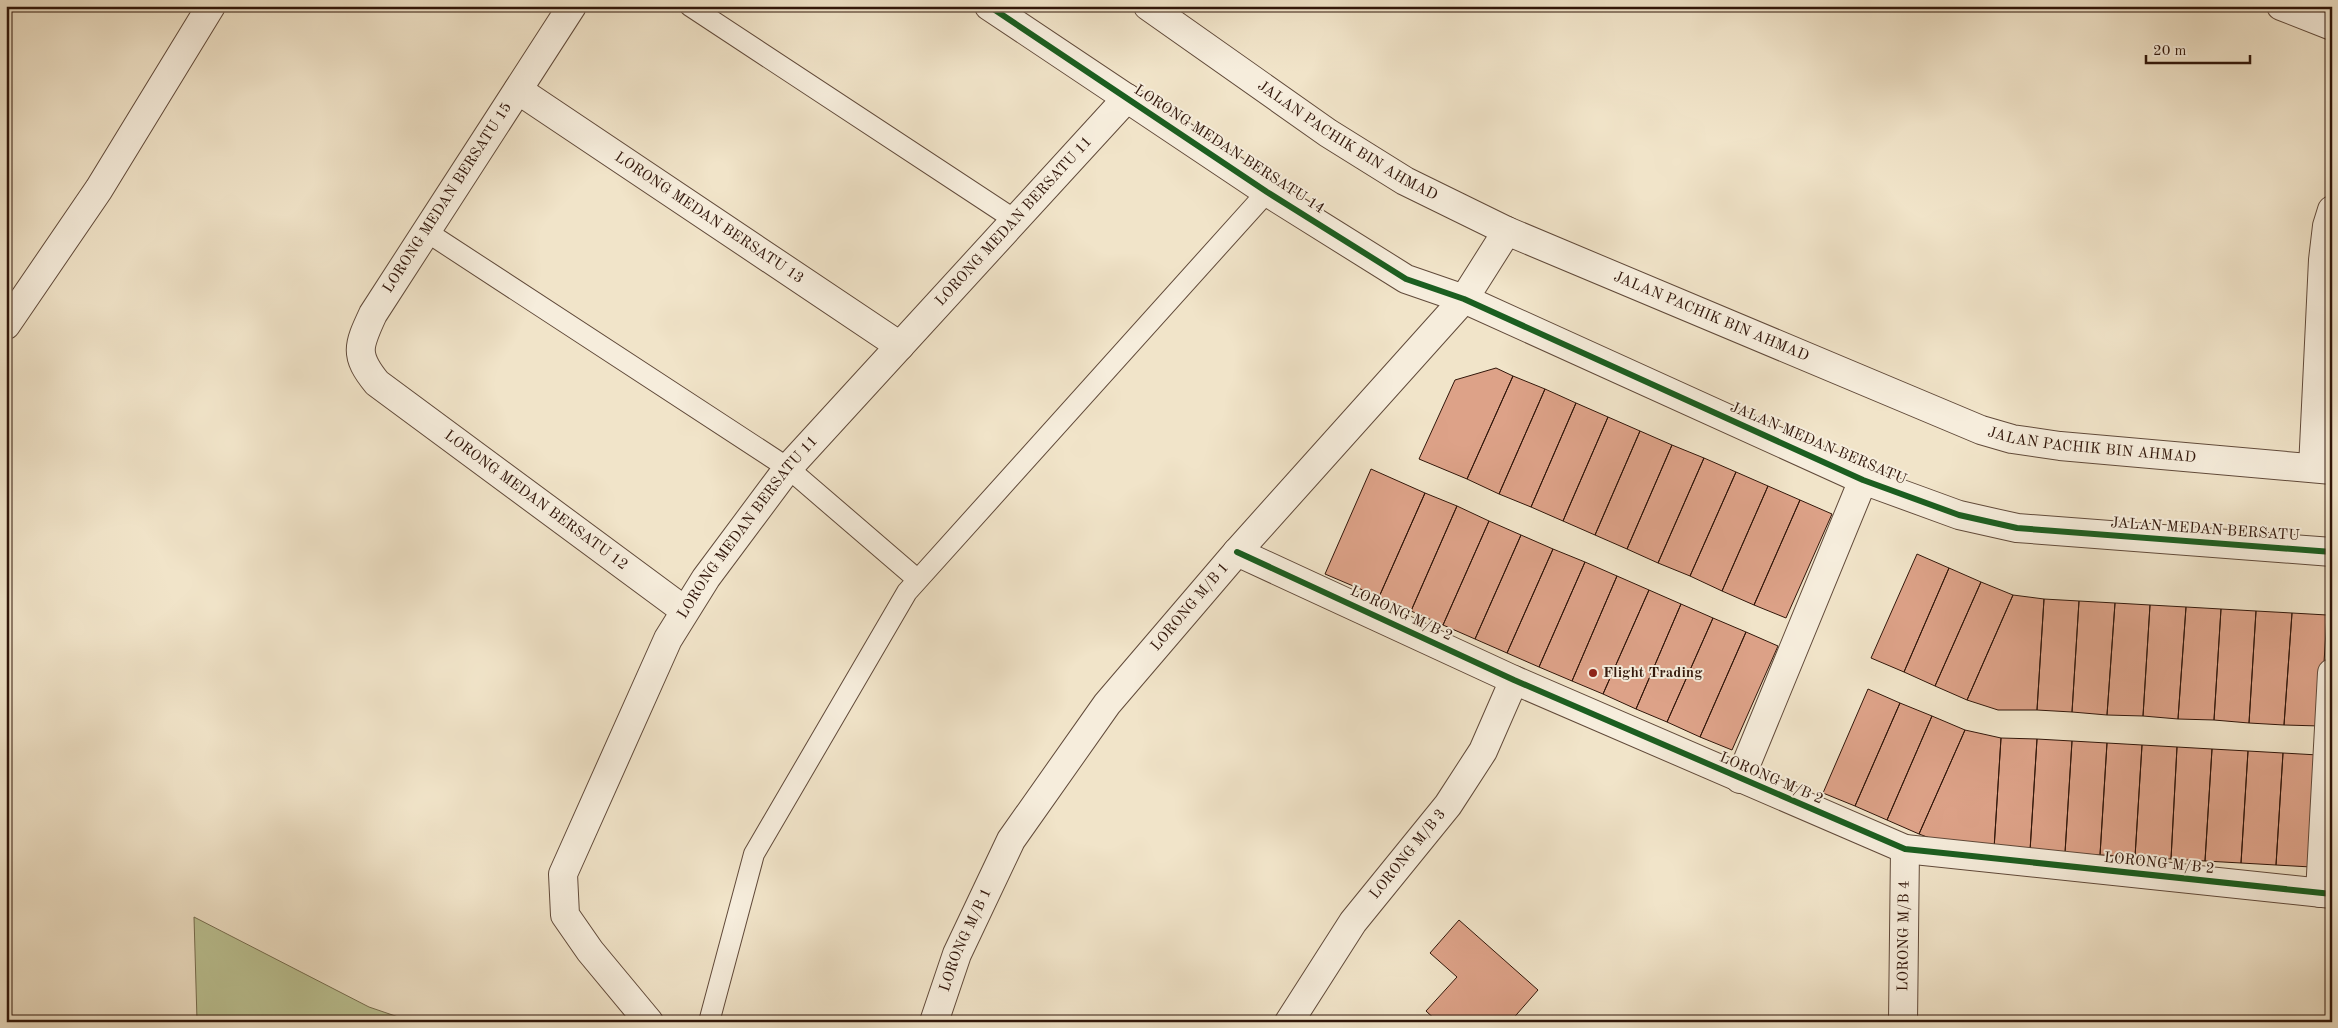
<svg xmlns="http://www.w3.org/2000/svg" width="2338" height="1028" font-family="'Old Standard TT',serif">
	<style>
		.green { fill: #bcc495; stroke: #766d50 }
		.building { fill: #dda288; stroke: #31160a }
		.lines { fill: none; stroke-linecap: round; stroke-linejoin: round }
		.service-casing { stroke: #614a3a; stroke-width: 22 }
		.minor-casing { stroke: #614a3a; stroke-width: 30 }
		.tertiary-casing { stroke: #614a3a; stroke-width: 30 }
		.service { stroke: #f6eddc; stroke-width: 20 }
		.minor { stroke: #f6eddc; stroke-width: 28 }
		.tertiary { stroke: #f6eddc; stroke-width: 28 }
		.cycleway-casing { stroke: #f6eddc; stroke-width: 9 }
		.cycleway { stroke: #1b5e20; stroke-width: 6 }
		.poi-dot { fill: #8f2418; stroke: #f6eddc; stroke-width: 2 }
		.labels { text-anchor: middle; dominant-baseline: central; stroke-width: 4; stroke-linejoin: round; paint-order: stroke }
		.street-label { font-size: 15px; fill: #31160a; stroke: #f6eddc }
		.poi-label { font-size: 15px; font-weight: bold; fill: #31160a; stroke: #f6eddc; text-anchor: start }
	</style>
	<rect width="100%" height="100%" fill="#f1e4c9"/>
	<filter id="stains"><feTurbulence type="fractalNoise" baseFrequency=".004" numOctaves="4"/><feColorMatrix values="0 0 0 0 .2 0 0 0 0 .09 0 0 0 0 .02 0 0 0 .5 -.17"/></filter>
	<radialGradient id="worn" r=".72"><stop offset=".6" stop-color="#630" stop-opacity="0"/><stop offset="1" stop-color="#630" stop-opacity=".3"/></radialGradient>
	<!-- green -->
	<path class="green" d="M 194,917 L 369,1007 L 413,1022 L 194,1022 L 197,1020 Z"/>
	<!-- building -->
	<path class="building" d="M 1496,368 L 1513,376 L 1467,479 L 1419,459 L 1455,380 Z
		M 1513,376 L 1545,389 L 1499,494 L 1467,479 Z
		M 1545,389 L 1576,403 L 1531,507 L 1499,494 Z
		M 1576,403 L 1608,417 L 1563,521 L 1531,507 Z
		M 1608,417 L 1640,431 L 1595,535 L 1563,521 Z
		M 1640,431 L 1672,445 L 1627,549 L 1595,535 Z
		M 1672,445 L 1704,458 L 1658,563 L 1627,549 Z
		M 1704,458 L 1736,472 L 1690,576 L 1658,563 Z
		M 1371,469 L 1425,493 L 1379,597 L 1325,574 Z
		M 1736,472 L 1768,486 L 1722,591 L 1690,576 Z
		M 1768,486 L 1800,500 L 1754,605 L 1722,591 Z
		M 1425,493 L 1457,506 L 1411,611 L 1379,597 Z
		M 1800,500 L 1832,514 L 1786,618 L 1754,605 Z
		M 1457,506 L 1489,521 L 1443,625 L 1411,611 Z
		M 1489,521 L 1521,535 L 1475,639 L 1443,625 Z
		M 1521,535 L 1553,549 L 1507,653 L 1475,639 Z
		M 1553,549 L 1585,562 L 1539,667 L 1507,653 Z
		M 1917,554 L 1949,568 L 1904,672 L 1871,658 Z
		M 1585,562 L 1617,576 L 1572,681 L 1539,667 Z
		M 1949,568 L 1981,582 L 1935,686 L 1904,672 Z
		M 1617,576 L 1649,590 L 1603,694 L 1572,681 Z
		M 1981,582 L 2013,595 L 1967,700 L 1935,686 Z
		M 1649,590 L 1681,604 L 1636,709 L 1603,694 Z
		M 2013,595 L 2044,599 L 2037,710 L 1998,710 L 1967,700 Z
		M 2044,599 L 2079,601 L 2072,712 L 2037,710 Z
		M 2079,601 L 2115,603 L 2107,715 L 2072,712 Z
		M 2115,603 L 2150,605 L 2143,716 L 2107,715 Z
		M 1681,604 L 1713,618 L 1667,722 L 1636,709 Z
		M 2150,605 L 2186,607 L 2178,719 L 2143,716 Z
		M 2186,607 L 2221,609 L 2214,720 L 2178,719 Z
		M 2221,609 L 2256,611 L 2249,723 L 2214,720 Z
		M 2256,611 L 2292,613 L 2284,725 L 2249,723 Z
		M 2292,613 L 2327,615 L 2320,726 L 2284,725 Z
		M 1713,618 L 1746,632 L 1700,737 L 1667,722 Z
		M 1746,632 L 1778,646 L 1732,750 L 1700,737 Z
		M 1868,689 L 1900,703 L 1855,806 L 1823,793 Z
		M 1900,703 L 1932,716 L 1887,820 L 1855,806 Z
		M 1932,716 L 1965,730 L 1919,834 L 1887,820 Z
		M 1965,730 L 2001,738 L 1994,849 L 1962,850 L 1919,834 Z
		M 2001,738 L 2037,739 L 2030,851 L 1994,849 Z
		M 2037,739 L 2072,741 L 2065,853 L 2030,851 Z
		M 2072,741 L 2107,743 L 2100,855 L 2065,853 Z
		M 2107,743 L 2142,745 L 2135,857 L 2100,855 Z
		M 2142,745 L 2177,747 L 2171,859 L 2135,857 Z
		M 2177,747 L 2212,749 L 2205,861 L 2171,859 Z
		M 2212,749 L 2248,751 L 2241,863 L 2205,861 Z
		M 2248,751 L 2283,753 L 2276,865 L 2241,863 Z
		M 2283,753 L 2318,755 L 2311,867 L 2276,865 Z
		M 1459,920 L 1538,990 L 1510,1022 L 1438,1022 L 1426,1011 L 1457,977 L 1430,953 Z"/>
	<g class="lines">
		<defs>
			<path id="service" d="M 690,6 L 1015,220
				M 427,232 L 788,468 L 917,579
				M 709,1022 L 754,854 L 907,592 L 1267,192"/>
			<g id="minor">
				<path id="s1" d="M 572,6 L 373,314 C 358,346 354,355 377,383 L 684,610"/>
				<path d="M 989,6 L 1267,192 L 1406,279 L 1464,299 L 1863,480 L 1959,515 L 2017,528 L 2332,552"/>
				<path d="M 2281,6 L 2332,26"/>
				<path id="s2" d="M 518,90 L 900,346"/>
				<path d="M 6,325 L 99,189 L 211,6"/>
				<path d="M 2313,468 L 2323,260 L 2327,226 L 2332,210"/>
				<path d="M 1237,552 L 1514,680 L 1905,849 L 2332,894"/>
				<path d="M 1740,779 L 1863,480"/>
				<path d="M 2320,893 L 2332,673"/>
				<path id="s3" d="M 649,1022 L 590,951 L 565,915 L 563,874 L 668,639 L 706,578 L 788,468 L 1127,98"/>
				<path id="s4" d="M 934,1022 L 957,954 L 1011,840 L 1107,704 L 1237,552 L 1464,299 L 1507,231"/>
				<path id="s5" d="M 1289,1022 L 1353,922 L 1448,805 L 1483,751 L 1514,680"/>
				<path id="s6" d="M 1903,1022 L 1905,849"/>
			</g>
			<g id="tertiary">
				<path id="s7" d="M 1148,6 L 1328,133 L 1405,181 L 1507,231 L 1981,430 L 2012,439 L 2060,446 L 2332,470"/>
			</g>
		</defs>
		<!-- service casing -->
		<use href="#service" class="service-casing"/>
		<!-- minor casing -->
		<use href="#minor" class="minor-casing"/>
		<!-- tertiary casing -->
		<use href="#tertiary" class="tertiary-casing"/>
		<!-- service -->
		<use href="#service" class="service"/>
		<!-- minor -->
		<use href="#minor" class="minor"/>
		<!-- tertiary -->
		<use href="#tertiary" class="tertiary"/>
		<defs>
			<path id="cycleway" d="M 989,6 L 1267,192 L 1406,279 L 1464,299 L 1863,480 L 1959,515 L 2017,528 L 2332,552
				M 1237,552 L 1514,680 L 1905,849 L 2332,894"/>
		</defs>
		<!-- cycleway casing -->
		<use href="#cycleway" class="cycleway-casing"/>
		<!-- cycleway -->
		<use href="#cycleway" class="cycleway"/>
	</g>
	<!-- markers -->
	<circle class="poi-dot" cx="1593" cy="673" r="5"/>
	<g class="labels">
		<!-- street labels -->
		<g class="street-label">
			<text stroke="none"><textPath href="#s7" startOffset="241">JALAN PACHIK BIN AHMAD</textPath></text>
			<text transform="translate(1229 150) rotate(33)">LORONG MEDAN BERSATU 14</text>
			<text transform="translate(448 198) rotate(-57)">LORONG MEDAN BERSATU 15</text>
			<text stroke="none"><textPath href="#s2" startOffset="230">LORONG MEDAN BERSATU 13</textPath></text>
			<text stroke="none"><textPath href="#s3" startOffset="978">LORONG MEDAN BERSATU 11</textPath></text>
			<text stroke="none"><textPath href="#s7" startOffset="646">JALAN PACHIK BIN AHMAD</textPath></text>
			<text transform="translate(1818 444) rotate(23)">JALAN MEDAN BERSATU</text>
			<text stroke="none"><textPath href="#s7" startOffset="1051">JALAN PACHIK BIN AHMAD</textPath></text>
			<text stroke="none"><textPath href="#s1" startOffset="640">LORONG MEDAN BERSATU 12</textPath></text>
			<text stroke="none"><textPath href="#s3" startOffset="572">LORONG MEDAN BERSATU 11</textPath></text>
			<text transform="translate(2205 530) rotate(4)">JALAN MEDAN BERSATU</text>
			<text stroke="none"><textPath href="#s4" startOffset="492">LORONG M/B 1</textPath></text>
			<text transform="translate(1401 614) rotate(25)">LORONG M/B 2</text>
			<text transform="translate(1771 779) rotate(23)">LORONG M/B 2</text>
			<text stroke="none"><textPath href="#s5" startOffset="206">LORONG M/B 3</textPath></text>
			<text transform="translate(2159 864) rotate(6)">LORONG M/B 2</text>
			<text stroke="none"><textPath href="#s6" startOffset="86">LORONG M/B 4</textPath></text>
			<text stroke="none"><textPath href="#s4" startOffset="88">LORONG M/B 1</textPath></text>
		</g>
		<!-- poi labels -->
		<g class="poi-label">
			<text x="1603" y="673">Flight Trading</text>
		</g>
	</g>
	<!-- margin -->
	<rect width="2338" height="1028" fill="none" stroke="#f1e4c9" stroke-width="25"/>
	<rect x="8" y="8" width="2323" height="1013" fill="none" stroke="#31160a" stroke-width="2.5"/>
	<rect x="12" y="12" width="2313" height="1003" fill="none" stroke="#31160a"/>
	<!-- scale -->
	<path d="M2146 55v8h104v-8" fill="none" stroke="#31160a" stroke-width="2.5"/>
	<text x="2153" y="55" font-size="15" fill="#31160a" stroke="#f6eddc" stroke-width="4" paint-order="stroke">20 m</text>
	<rect width="100%" height="100%" filter="url(#stains)"/>
	<rect width="100%" height="100%" fill="url(#worn)"/>
</svg>
